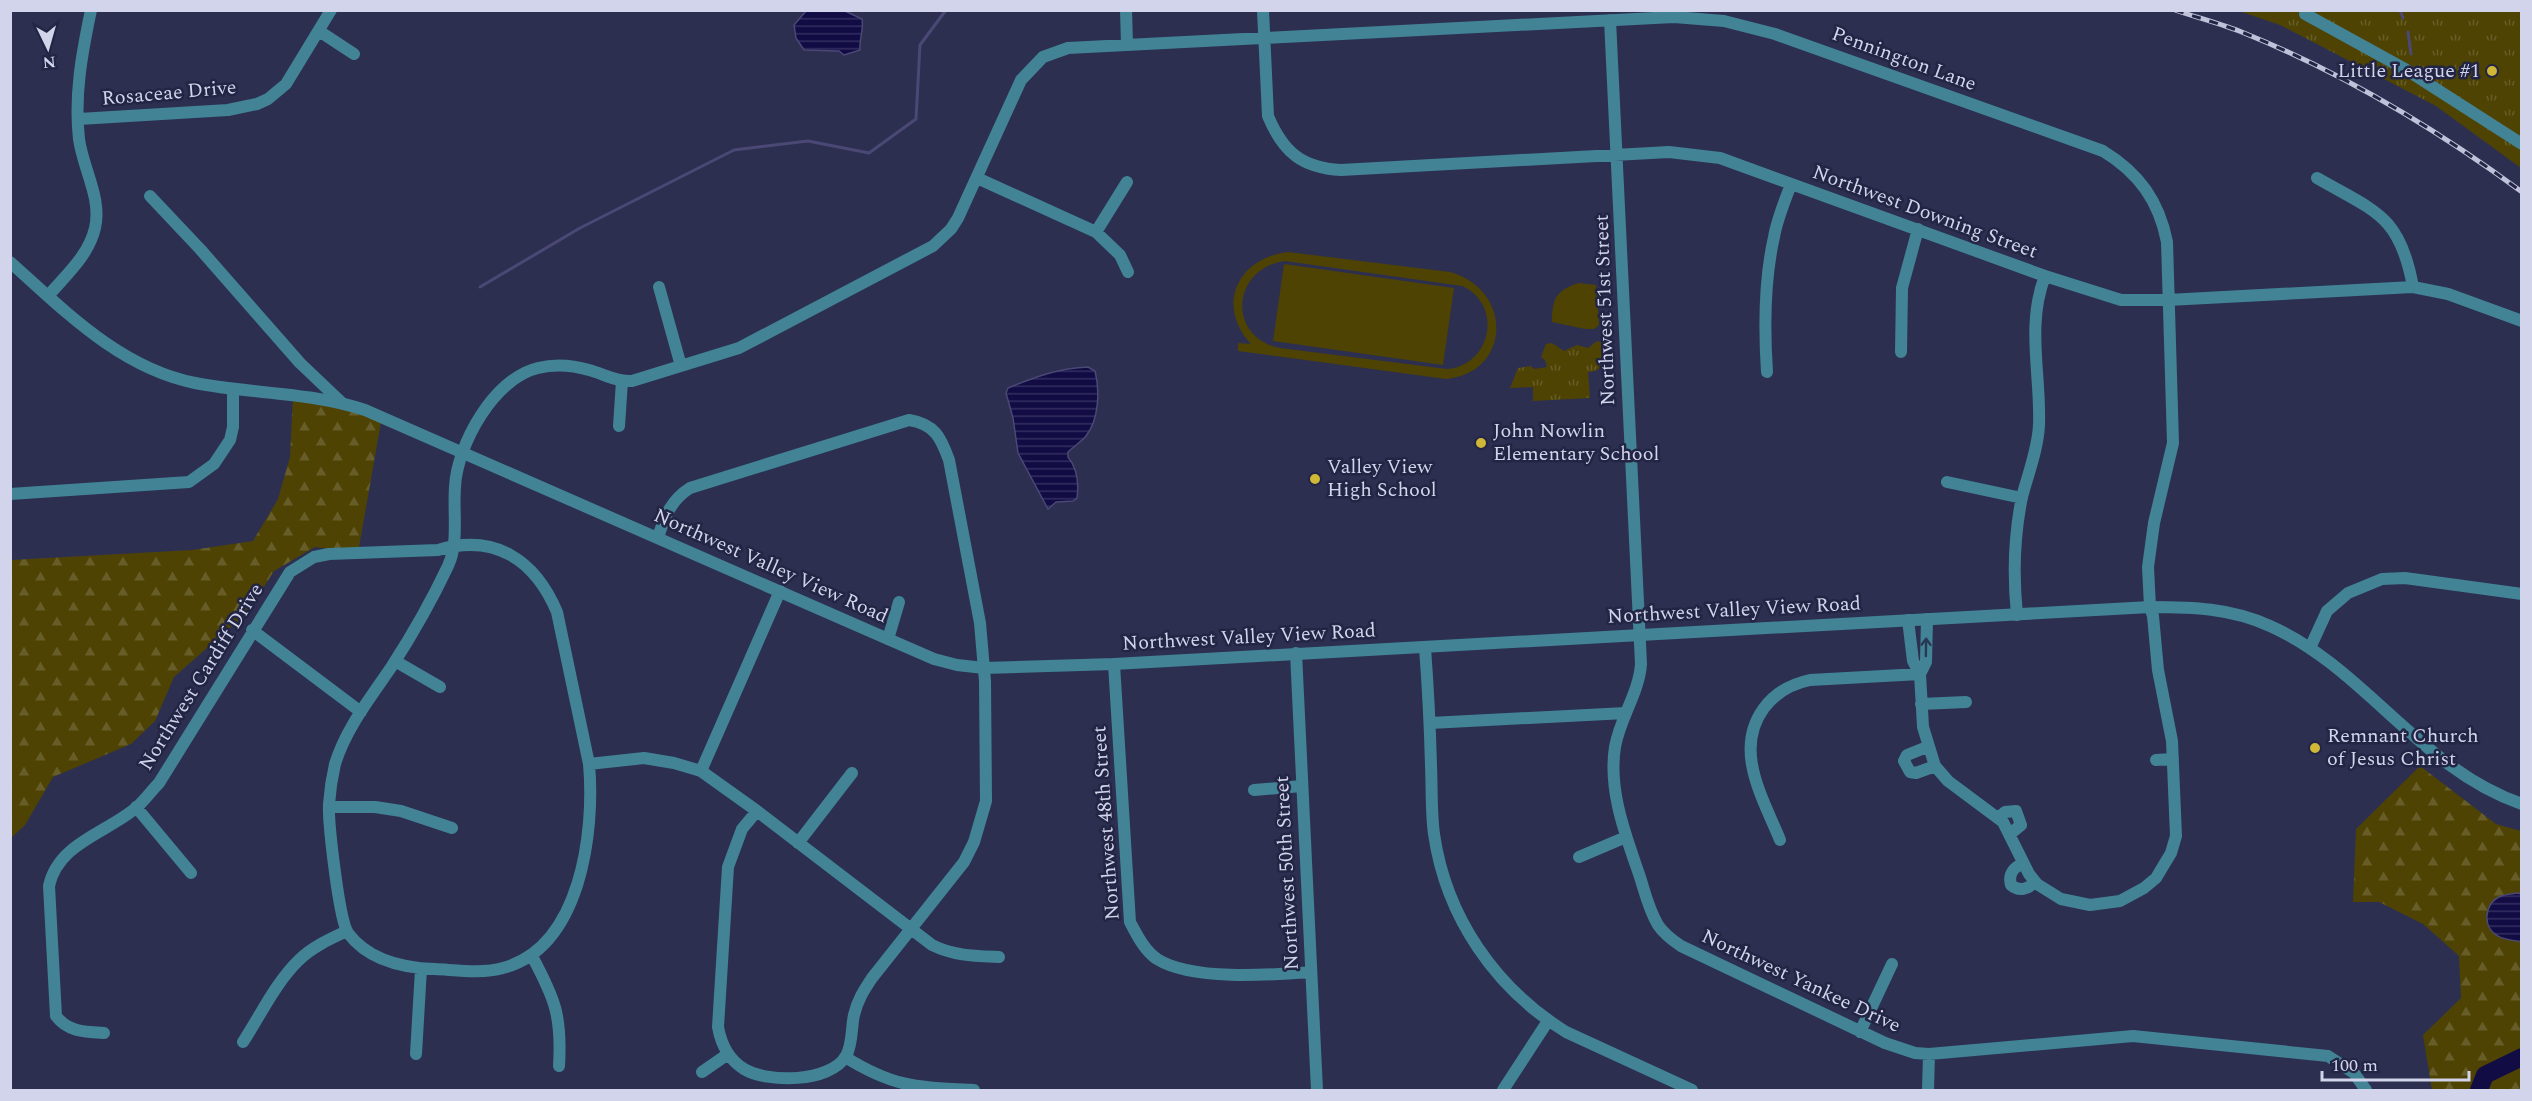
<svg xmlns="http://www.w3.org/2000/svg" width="2532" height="1101" font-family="Spectral,serif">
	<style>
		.grass { fill: #4e4303; fill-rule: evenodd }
		.forest { fill: url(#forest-firs) }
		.park { fill: url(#park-tufts) }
		.water { fill: url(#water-rules); stroke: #4b4876; stroke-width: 1.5 }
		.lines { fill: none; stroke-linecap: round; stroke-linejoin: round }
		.stream { stroke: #4b4876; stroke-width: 3 }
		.river { stroke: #120c45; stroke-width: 18 }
		.minor { stroke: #428396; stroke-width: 12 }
		.tertiary { stroke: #428396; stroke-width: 12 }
		.rail-casing { stroke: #bfc2d9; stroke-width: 5 }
		.rail { stroke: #232545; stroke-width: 3; stroke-dasharray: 9; stroke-linecap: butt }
		.oneway { stroke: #293855 }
		.poi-dot { fill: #cfb837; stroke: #232545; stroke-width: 2 }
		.labels { text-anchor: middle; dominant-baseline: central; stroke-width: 5; stroke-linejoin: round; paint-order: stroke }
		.street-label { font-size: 20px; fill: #d1d4ea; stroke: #232545 }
		.poi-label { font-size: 20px; fill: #d1d4ea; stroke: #232545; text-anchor: start }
	</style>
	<defs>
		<pattern id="forest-firs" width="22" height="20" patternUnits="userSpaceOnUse" patternTransform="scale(1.5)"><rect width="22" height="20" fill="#4e4303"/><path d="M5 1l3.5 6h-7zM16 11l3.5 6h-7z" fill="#665d28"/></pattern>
		<pattern id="park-tufts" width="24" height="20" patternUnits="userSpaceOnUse" patternTransform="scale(1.5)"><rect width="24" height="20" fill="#4e4303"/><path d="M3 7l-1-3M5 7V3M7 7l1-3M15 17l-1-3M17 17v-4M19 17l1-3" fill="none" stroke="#665d28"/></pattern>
		<pattern id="water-rules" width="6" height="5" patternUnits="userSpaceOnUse" patternTransform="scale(1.5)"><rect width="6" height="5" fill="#120c45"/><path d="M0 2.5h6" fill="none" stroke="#332e60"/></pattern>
	</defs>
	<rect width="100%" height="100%" fill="#2c2f50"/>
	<!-- grass -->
	<path class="grass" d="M 1288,252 L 1450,272 C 1514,290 1511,373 1446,379 L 1238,351 L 1238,343 L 1251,344 C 1215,305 1238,258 1288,252 ZM 1285,261 L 1462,286 C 1503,304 1492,365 1447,369 L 1280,348 C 1226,337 1232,268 1285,261 Z
		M 1284,264 L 1454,288 L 1443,365 L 1273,341 Z
		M 1579,283 L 1596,285 L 1599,325 L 1594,329 L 1585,329 L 1552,322 C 1552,299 1556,290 1579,283 Z"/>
	<!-- forest -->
	<path class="forest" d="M 293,396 L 382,416 L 358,553 L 315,547 L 274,571 L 247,613 L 174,677 L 155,721 L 131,744 L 53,777 L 25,825 L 11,838 L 11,560 L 192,550 L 253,541 L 278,499 L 290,457 Z
		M 2420,766 L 2496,824 L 2521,831 L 2521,1090 L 2432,1090 L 2423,1035 L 2461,998 L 2459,956 L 2423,924 L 2379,902 L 2353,902 L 2356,829 Z"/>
	<!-- park -->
	<path class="park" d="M 2239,11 L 2521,11 L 2521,168 L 2436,106 L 2280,25 Z
		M 1597,341 L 1603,343 L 1608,354 C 1606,364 1599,372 1588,372 L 1590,398 L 1533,401 L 1533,387 L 1510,388 L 1518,368 L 1531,366 L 1534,369 L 1547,367 L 1545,360 L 1541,357 L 1546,344 L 1552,343 L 1564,351 L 1577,345 L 1588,348 Z"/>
	<!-- water -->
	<path class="water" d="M 845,11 L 862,19 C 864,30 859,39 860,50 L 844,55 L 839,51 L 804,50 L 796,38 L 794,25 L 806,11 Z
		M 1088,367 L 1095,371 C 1100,390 1099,420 1086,436 C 1081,442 1073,447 1068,452 L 1068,457 C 1077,468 1079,483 1077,498 L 1073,501 L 1056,502 L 1048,509 L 1018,453 L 1013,418 L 1006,393 L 1008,388 C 1035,377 1059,368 1088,367 Z
		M 2518,893 L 2521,894 L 2521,942 C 2514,940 2504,940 2498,936 C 2482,928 2484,904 2499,897 C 2504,894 2512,894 2518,893 Z"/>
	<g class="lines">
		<!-- stream -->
		<path class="stream" d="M 2400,10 L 2403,18
			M 2408,32 L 2411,54
			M 480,287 L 580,228 L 734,150 L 808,141 L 869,153 L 916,119 L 920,45 L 946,10"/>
		<!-- river -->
		<path class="river" d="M 2479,1090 L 2485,1075 L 2522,1057"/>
		<!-- minor -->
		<path class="minor" d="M 1126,10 L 1127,45
			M 1263,10 L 1268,116 C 1283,152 1302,168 1341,170 L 1669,152 L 1720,158 L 2045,276 L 2121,300 L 2168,300 L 2413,287 L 2448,294 L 2522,321
			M 2305,14 L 2405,69 L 2522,144
			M 1610,20 L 1641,664 C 1639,693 1620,718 1615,747 C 1608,791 1626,836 1640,877 C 1645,893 1649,910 1658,925 C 1664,934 1672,940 1681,946 L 1885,1043 L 1915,1053 L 1929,1054 L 2133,1036 L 2328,1056 L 2354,1073 L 2366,1090
			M 319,31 L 354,54
			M 79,119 L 228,110 L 257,104 L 268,99 L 286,84 L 331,10
			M 977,178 L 1096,232 L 1120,255 L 1128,272
			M 2317,178 C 2376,212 2400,215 2413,287
			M 150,196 L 200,249 L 300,363 L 341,402
			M 1096,232 L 1127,182
			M 659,287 L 681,366
			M 48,296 C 66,275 89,255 95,228 C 102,198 83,169 79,139 C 74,95 82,53 91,10
			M 1901,352 L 1902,288 L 1918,229
			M 1767,372 C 1764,327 1764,281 1774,237 C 1777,219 1785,201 1791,184
			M 619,426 L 622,381
			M 1947,482 L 2022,498
			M 10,494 L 189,482 L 214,464 L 230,440 L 233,427 L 233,389
			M 658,537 C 665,516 671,500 690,488 L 909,420 C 935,424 941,438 949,460 L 980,623 L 985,681 L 986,801 L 974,842 L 964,862 L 872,978 C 864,990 857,1001 854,1015 C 851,1028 853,1043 846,1056 C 830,1083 767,1083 744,1069 C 728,1059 721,1044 718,1027 L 728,867 L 742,829 L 757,811
			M 2017,615 C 2013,576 2014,536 2022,497 C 2028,474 2038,449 2039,425 C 2041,375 2026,325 2045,276
			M 252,630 L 361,712
			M 888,639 L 899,602
			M 1425,648 C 1428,687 1430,727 1431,766 C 1432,788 1431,812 1434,834 C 1446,917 1495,988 1566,1032 L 1692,1090
			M 2310,648 L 2327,611 L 2348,593 L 2382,579 L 2405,578 L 2522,594
			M 1296,653 L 1317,1090
			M 395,661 L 440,687
			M 1114,664 L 1130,922 C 1137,935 1144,950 1157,959 C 1192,981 1270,975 1311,972
			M 1920,674 L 1926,662 L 1927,619
			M 1921,704 L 1966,702
			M 1430,723 L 1626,713
			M 1927,747 L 1907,755 L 1904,761 L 1910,772 L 1916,773 L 1935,766
			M 2156,760 L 2173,759
			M 589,764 L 644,758 L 674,763 L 701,771 L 757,811 L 932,945 C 954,956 975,956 999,957
			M 701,771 L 780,591
			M 1254,790 L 1302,786
			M 136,807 L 191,873
			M 329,807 L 375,807 L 401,811 L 452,828
			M 1998,818 L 2005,812 L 2016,811 L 2021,825 L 2010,834
			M 1780,840 C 1763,798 1733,750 1764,708 C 1776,692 1791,684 1810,680 L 1920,674
			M 798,843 L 852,773
			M 1579,857 L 1626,837
			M 2023,863 C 2013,868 2008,874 2011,885 C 2019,892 2028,889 2035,882
			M 532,956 C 555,999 562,1016 559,1066
			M 1860,1032 L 1892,964
			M 104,1033 C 85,1032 68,1032 56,1016 L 49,886 C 58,843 107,833 137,807 C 145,800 152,790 159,783 L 290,572 L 314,557 L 329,554 L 438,550 C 495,533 535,560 557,612 L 589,764 C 595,832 581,947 503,968 C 482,974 456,970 435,969 C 403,968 368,960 348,933 C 339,920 328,822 329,804 C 330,790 332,777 335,764 C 346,728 371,697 392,666 C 412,635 432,600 448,566 C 459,542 453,514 455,487 C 457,445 494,378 538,368 C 554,364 572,365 589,370 C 604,374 617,382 632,381 L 739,348 L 933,246 L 951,229 L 958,218 L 1021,80 L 1043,57 L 1068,48 L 1674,17 L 1724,21 L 1775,34 L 2103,151 C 2139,173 2159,201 2167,242 L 2173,443 L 2154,523 L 2148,567 L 2150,607 L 2153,616 L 2158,670 L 2172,741 L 2176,836 L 2171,853 L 2156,878 L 2144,888 L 2120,901 L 2090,905 L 2061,899 L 2037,884 L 2029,874 L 2003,822 L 1948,781 L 1935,766 L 1923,727 L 1920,674 L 1913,661 L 1908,620
			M 243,1042 C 260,1016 276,982 299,960 C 312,947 330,939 347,931
			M 416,1054 L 421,969
			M 845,1057 C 895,1088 917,1087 974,1090
			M 702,1072 L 728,1054
			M 1503,1090 L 1548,1021
			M 1928,1090 L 1929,1054"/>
		<!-- tertiary -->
		<path class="tertiary" d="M 10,262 C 65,311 120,368 195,383 C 251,394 311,392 365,410 L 888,639 L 934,659 L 957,665 L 984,668 L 1114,664 L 2150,607 C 2192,607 2231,608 2270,626 C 2365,668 2420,769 2522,804"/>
		<defs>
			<path id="rail" d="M 2175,10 C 2198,18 2222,24 2244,33 C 2343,73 2436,129 2522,192"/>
		</defs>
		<!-- rail casing -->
		<use href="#rail" class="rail-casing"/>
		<!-- rail -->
		<use href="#rail" class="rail"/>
	</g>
	<!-- one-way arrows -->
	<defs><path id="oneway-shaft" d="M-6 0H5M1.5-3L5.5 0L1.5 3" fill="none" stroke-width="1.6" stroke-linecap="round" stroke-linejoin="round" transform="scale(1.5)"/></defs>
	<use class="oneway" href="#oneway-shaft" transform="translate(1926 647) rotate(-89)"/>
	<!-- markers -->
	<g class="poi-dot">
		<circle cx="2492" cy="71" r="6"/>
		<circle cx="1481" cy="443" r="6"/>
		<circle cx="1315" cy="479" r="6"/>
		<circle cx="2315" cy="748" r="6"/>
	</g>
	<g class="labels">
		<!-- street labels -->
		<g class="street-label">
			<text transform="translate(1904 59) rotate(20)">Pennington Lane</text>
			<text transform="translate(169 93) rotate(-5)">Rosaceae Drive</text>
			<text transform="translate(1925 212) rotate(20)">Northwest Downing Street</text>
			<text transform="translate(1605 310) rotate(-92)">Northwest 51st Street</text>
			<text transform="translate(771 566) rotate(24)">Northwest Valley View Road</text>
			<text transform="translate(1734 610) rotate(-3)">Northwest Valley View Road</text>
			<text transform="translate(1249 637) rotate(-3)">Northwest Valley View Road</text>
			<text transform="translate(201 677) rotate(-58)">Northwest Cardiff Drive</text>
			<text transform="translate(1106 823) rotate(-94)">Northwest 48th Street</text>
			<text transform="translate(1287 873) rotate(-93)">Northwest 50th Street</text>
			<text transform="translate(1801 981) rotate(25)">Northwest Yankee Drive</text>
		</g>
		<!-- poi labels -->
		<g class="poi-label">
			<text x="2480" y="71" text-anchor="end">Little League #1</text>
			<text x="1493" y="431">John Nowlin<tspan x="1493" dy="23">Elementary School</tspan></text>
			<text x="1327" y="467">Valley View<tspan x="1327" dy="23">High School</tspan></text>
			<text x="2327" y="736">Remnant Church<tspan x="2327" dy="23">of Jesus Christ</tspan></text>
		</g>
	</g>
	<!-- border -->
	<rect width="2532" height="1101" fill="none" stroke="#d1d4ea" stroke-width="24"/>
	<!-- north arrow -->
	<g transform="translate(48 48) rotate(175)" stroke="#232545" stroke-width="4.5" paint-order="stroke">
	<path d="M0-4.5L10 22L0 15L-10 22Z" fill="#d1d4ea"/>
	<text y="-9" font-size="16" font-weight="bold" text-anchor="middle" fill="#d1d4ea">N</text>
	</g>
	<!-- scale -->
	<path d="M2322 1071v9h147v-9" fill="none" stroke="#d1d4ea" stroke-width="3"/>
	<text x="2331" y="1071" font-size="18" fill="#d1d4ea" stroke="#232545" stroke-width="4.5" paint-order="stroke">100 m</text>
</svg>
